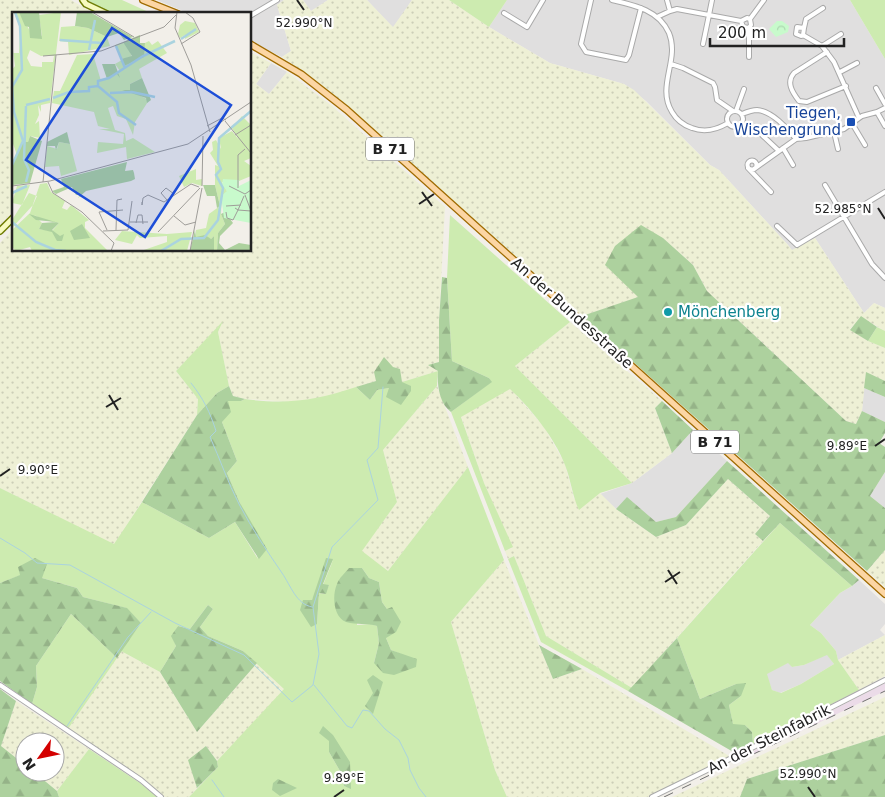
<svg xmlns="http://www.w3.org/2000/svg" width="885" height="797" font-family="'DejaVu Sans',sans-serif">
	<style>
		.residential { fill: #e0dfdf }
		.railway { fill: #ebdbe8 }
		.farmland { fill: url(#farmland-dots) }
		.grass { fill: #cdebb0; fill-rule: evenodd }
		.forest { fill: url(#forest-firs) }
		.park { fill: url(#park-crowns) }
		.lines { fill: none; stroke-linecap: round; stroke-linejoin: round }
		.stream { stroke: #aad3df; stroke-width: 1 }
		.minor-casing { stroke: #a9a9a9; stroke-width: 6 }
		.secondary-casing { stroke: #707d05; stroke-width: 8 }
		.primary-casing { stroke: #a06b00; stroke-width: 8 }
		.minor { stroke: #fff; stroke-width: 4 }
		.secondary { stroke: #f7fabf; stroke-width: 5 }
		.primary { stroke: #fcd6a4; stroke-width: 5.5 }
		.rail { stroke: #707070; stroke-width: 1; stroke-dasharray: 10 10; stroke-linecap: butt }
		.ticks { fill: none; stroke: #222; stroke-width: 2 }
		.transit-dot { fill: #1a4fb4; stroke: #fff; stroke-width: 2 }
		.culture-dot { fill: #0f9aa8; stroke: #fff; stroke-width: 2 }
		.labels { text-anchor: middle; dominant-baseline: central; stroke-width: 4.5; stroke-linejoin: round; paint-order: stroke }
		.shield { fill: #fff; stroke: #646464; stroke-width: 1 }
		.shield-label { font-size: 14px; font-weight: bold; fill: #222 }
		.transit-label { font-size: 15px; fill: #164399; stroke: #fff; text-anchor: end }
		.culture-label { font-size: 15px; fill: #0d838f; stroke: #fff; text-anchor: start }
		.street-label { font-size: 15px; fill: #222; stroke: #fff }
		.inset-river { fill: none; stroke: #aad3df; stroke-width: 2.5 }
		.inset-road { fill: none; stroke: #9f9d99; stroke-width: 1 }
		.view { fill: #1d4ed8; fill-opacity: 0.15; stroke: #1d4ed8; stroke-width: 2.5 }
		.inset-edge { fill: none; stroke: #222; stroke-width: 2.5 }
		.ticks-label { font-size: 12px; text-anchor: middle; fill: #222; stroke: #fff; stroke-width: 4.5; stroke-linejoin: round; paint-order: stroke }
	</style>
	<defs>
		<pattern id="farmland-dots" width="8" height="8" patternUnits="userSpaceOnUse" patternTransform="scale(1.25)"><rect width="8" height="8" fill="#eef0d5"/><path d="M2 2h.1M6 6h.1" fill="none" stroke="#ccceb7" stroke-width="1.8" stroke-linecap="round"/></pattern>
		<pattern id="forest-firs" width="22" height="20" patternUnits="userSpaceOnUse" patternTransform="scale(1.25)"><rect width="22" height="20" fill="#add19e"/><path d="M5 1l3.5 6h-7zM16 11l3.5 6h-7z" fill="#95b388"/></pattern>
		<pattern id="park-crowns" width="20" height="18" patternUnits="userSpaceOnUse" patternTransform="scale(1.25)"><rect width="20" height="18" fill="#c8facc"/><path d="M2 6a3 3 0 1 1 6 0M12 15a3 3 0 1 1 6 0" fill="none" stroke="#acd6af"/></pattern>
	</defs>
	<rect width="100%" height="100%" fill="#f2efe9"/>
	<!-- residential -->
	<path class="residential" d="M 157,0 L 284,0 L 277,5 L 291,51 L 282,57 L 250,41 L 250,14 L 190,14 Z
		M 303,0 L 328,0 L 311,11 Z
		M 367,0 L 412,0 L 393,28 Z
		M 507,0 L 850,0 L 885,59 L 885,308 L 874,303 L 864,313 L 815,238 L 792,251 L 788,245 L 719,170 L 710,165 L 646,101 L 624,84 L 550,63 L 489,27 Z
		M 271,63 L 287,72 L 269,94 L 256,84 Z
		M 864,388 L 885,397 L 885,422 L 862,411 Z
		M 693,430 L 727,461 L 676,517 L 656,522 L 627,498 L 616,509 L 600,494 L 632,483 L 672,453 Z
		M 885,472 L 885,508 L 870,496 Z
		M 859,580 L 885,604 L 885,624 L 880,630 L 885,635 L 838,660 L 836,651 L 821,633 L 810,625 L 840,593 L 852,586 Z
		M 827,654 L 834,664 L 801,684 L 780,693 L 772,690 L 766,674 L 789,662 L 792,667 L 804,665 Z"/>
	<!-- railway -->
	<path class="railway" d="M 885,683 L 885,691 L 745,758 L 744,756 Z"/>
	<!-- farmland -->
	<path class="farmland" d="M 0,0 L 71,0 L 95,14 L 14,14 L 14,210 L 0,224 Z
		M 284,0 L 303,0 L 311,11 L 328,0 L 367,0 L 393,27 L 412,0 L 449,0 L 489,27 L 550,63 L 624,84 L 634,90 L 710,165 L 719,170 L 788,245 L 792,250 L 815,238 L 864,313 L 874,303 L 885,308 L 885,331 L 861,317 L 850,329 L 868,341 L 885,348 L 885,381 L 866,373 L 862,411 L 856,424 L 846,421 L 707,291 L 693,265 L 663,238 L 639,297 L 582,316 L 332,94 L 314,79 L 282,57 L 291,51 L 277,5 Z
		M 250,52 L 271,63 L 256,84 L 269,94 L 287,72 L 332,106 L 445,207 L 439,320 L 439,362 L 429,365 L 438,371 L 402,382 L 376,381 L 327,397 L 294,402 L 245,399 L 233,396 L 229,386 L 218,332 L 222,323 L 176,371 L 198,399 L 197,415 L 114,545 L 0,488 L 0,243 L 14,228 L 14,250 L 250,250 Z
		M 570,322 L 662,401 L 655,408 L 672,453 L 632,483 L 515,366 Z
		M 437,386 L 468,467 L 388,571 L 361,551 L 397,502 L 383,450 Z
		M 510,388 L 544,427 L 565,464 L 574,499 L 600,493 L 616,509 L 656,537 L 686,525 L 728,479 L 770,516 L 755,534 L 763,541 L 632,688 L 546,636 L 514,556 L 508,559 L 505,551 L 512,548 L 484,483 L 461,416 Z
		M 885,550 L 885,587 L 867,571 Z
		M 504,560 L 553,679 L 582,669 L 731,757 L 648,797 L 507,797 L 495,770 L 451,622 Z
		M 885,635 L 885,676 L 859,690 L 838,660 Z
		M 121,651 L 160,672 L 197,732 L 257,663 L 285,689 L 217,761 L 206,746 L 189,760 L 197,788 L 189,797 L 165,797 L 142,779 L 68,729 Z
		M 885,697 L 885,735 L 747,779 L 740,797 L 672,797 Z
		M 16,701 L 89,749 L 57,791 L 34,772 L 55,772 L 55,742 L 25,742 L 25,765 L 1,746 Z"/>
	<!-- grass -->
	<path class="grass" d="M 88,0 L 122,0 L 153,14 C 131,14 106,16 88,0 Z
		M 449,0 L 507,0 L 489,27 Z
		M 850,0 L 885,0 L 885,59 Z
		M 450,215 L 570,322 L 515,366 L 632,483 L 600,493 L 579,510 C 572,495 571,480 565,465 C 555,438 530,408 510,389 L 461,417 L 484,483 L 513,547 L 505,551 L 451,412 L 491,382 L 489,378 L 452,361 L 447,278 Z
		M 223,321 L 218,332 L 229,386 L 217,393 L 197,415 L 198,399 L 176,371 Z
		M 877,327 L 885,331 L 885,348 L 868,341 Z
		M 438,371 L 437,386 L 383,450 L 397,502 L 362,551 L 388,571 L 468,467 L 504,560 L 451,622 L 495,770 L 507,797 L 189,797 L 218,767 L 217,761 L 284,689 L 243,651 L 208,636 L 200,627 L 213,609 L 208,605 L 190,629 L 178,626 L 172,636 L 176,646 L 160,672 L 121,651 L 141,623 L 126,608 L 83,597 L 77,588 L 42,578 L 21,575 L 0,583 L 0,488 L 114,544 L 142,502 L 209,538 L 235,522 L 258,559 L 240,503 L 227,473 L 237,461 L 222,422 L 228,401 L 241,401 L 245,399 C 287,405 317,400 356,387 L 370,400 L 377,390 L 389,388 L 402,382 ZM 333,560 L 323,585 L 329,585 L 325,594 L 319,593 L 317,624 L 303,601 L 312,600 ZM 362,568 L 369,578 L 379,582 L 382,602 L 387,609 L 386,638 L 391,650 L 401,654 L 374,663 L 379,643 L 377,626 L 371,624 L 357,625 ZM 329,741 L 351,788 L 344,786 L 340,771 L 329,752 Z
		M 780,523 L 852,586 L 840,593 L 810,625 L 821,633 L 836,651 L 838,660 L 859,690 L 753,744 L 752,732 L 745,725 L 733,725 L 729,705 L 741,696 L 736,684 L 700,699 L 677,638 ZM 827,655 L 834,664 L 801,684 L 781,693 L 772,690 L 767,674 L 788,663 L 792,667 L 804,665 Z
		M 514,556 L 546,636 L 632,688 L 628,691 L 541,642 L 508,559 Z
		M 71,614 L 117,658 L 68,729 L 32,704 L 37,687 L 36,666 Z
		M 89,749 L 140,783 L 157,797 L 59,797 L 57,791 Z"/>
	<!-- forest -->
	<path class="forest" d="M 641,225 L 663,238 L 693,265 L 707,291 L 846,421 L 856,424 L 862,411 L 885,422 L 885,433 L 879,443 L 885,447 L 885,472 L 870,496 L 885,508 L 885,550 L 867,571 L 582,316 L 638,297 L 605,265 L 615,246 Z
		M 442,277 L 447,278 L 452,361 L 489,378 L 492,382 L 451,412 C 439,403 437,385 438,371 L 428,365 L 439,362 L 439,320 Z
		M 861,316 L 877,327 L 868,341 L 850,330 Z
		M 384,357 L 393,367 L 400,369 L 402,382 L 411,386 L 411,391 L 401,405 L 386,397 L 389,388 L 377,390 L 370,400 L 356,387 L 376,381 L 374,372 Z
		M 866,372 L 885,381 L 885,397 L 864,388 Z
		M 229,386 L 233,396 L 245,399 L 241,401 L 228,401 L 231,412 L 222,422 L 237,461 L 227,473 L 240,503 L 267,549 L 259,559 L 235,522 L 209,538 L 142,502 L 197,415 L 217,393 Z
		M 662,401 L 693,430 L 672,453 L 655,408 Z
		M 727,461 L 859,580 L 852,586 L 780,523 L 763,541 L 755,534 L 770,516 L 728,479 L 686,525 L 656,537 L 616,509 L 627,497 L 656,522 L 676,517 Z
		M 35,558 L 47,564 L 42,578 L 77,588 L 83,597 L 127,608 L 141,623 L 117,658 L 71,614 L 36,666 L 37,687 L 32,704 L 0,681 L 0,583 L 20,575 L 18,567 Z
		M 326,558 L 333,559 L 323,584 L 329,585 L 326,594 L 319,593 L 317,624 L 311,627 L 300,610 L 303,600 L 312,600 Z
		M 349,568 L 362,568 L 369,578 L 379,582 L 382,602 L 387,609 L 392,607 L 401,622 L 396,632 L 386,638 L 391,650 L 417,659 L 416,667 L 394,675 L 383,673 L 374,663 L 379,643 L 377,626 C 367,623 357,625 346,622 C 333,617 332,595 337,584 C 339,578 345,573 349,568 Z
		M 208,605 L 213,609 L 200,627 L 208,636 L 243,651 L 257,663 L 197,732 L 160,672 L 176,646 L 171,636 L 178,626 L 190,629 Z
		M 677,638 L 700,699 L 736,684 L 746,683 L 741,696 L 729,705 L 733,724 L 745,725 L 752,732 L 753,744 L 735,753 L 628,691 Z
		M 539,645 L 582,669 L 553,679 Z
		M 373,675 L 383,682 L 373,714 L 365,706 L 373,693 L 367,680 Z
		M 0,689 L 16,701 L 1,746 L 25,765 L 25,772 L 34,772 L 57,791 L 59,797 L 0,797 Z
		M 323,726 L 333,735 L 350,762 L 351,789 L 344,786 L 340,771 L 329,752 L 329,741 L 319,733 Z
		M 885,735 L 885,797 L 740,797 L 747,779 Z
		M 206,746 L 217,761 L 218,767 L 197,788 L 188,760 Z
		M 278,779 L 297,788 L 280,796 L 272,790 L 273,783 Z"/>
	<!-- park -->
	<path class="park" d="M 777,21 L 782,21 L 789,26 L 788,32 L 776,37 L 769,29 Z"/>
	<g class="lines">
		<!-- stream -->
		<path class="stream" d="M 191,383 C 203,398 210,412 216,431 L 210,437 C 220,459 228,483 239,504 C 252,529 267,551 282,573 C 291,586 296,604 312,607
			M 0,538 L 25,553 L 37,563 L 70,565 L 175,623 L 244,655 L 292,702 L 313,685 L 319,654 L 313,607 L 332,547 L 378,500 L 367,460 L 378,448 L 383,387
			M 314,685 L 347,726 L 352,728 L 363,710 L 369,711 L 385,729 L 399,740 L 408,758 L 410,770 L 419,788 L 426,797
			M 67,726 L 128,637 L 151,612
			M 212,780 L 224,797"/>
		<defs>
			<path id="minor" d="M 591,0 L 581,44 L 586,52 L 626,60 L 629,55 L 641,8
				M 612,0 C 634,5 659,10 669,33 C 680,60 656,86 672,112 C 676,119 683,125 692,128 C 705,133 716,130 728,123
				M 712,0 L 709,15 L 741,21 L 747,18 L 750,19 L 751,25 L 749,28 L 743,27 L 741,21
				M 670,11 L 677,9 L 709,15 L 703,44
				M 504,13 L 527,27 L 543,0
				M 250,16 L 277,0
				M 657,17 L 670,11 L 667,0
				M 750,19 L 764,0
				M 804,28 L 806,19 L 823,8
				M 803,35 L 804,28 L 797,27 L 796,34 L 801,36 L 803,35 L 822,46 L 834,62 L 859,118
				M 822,46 L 841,34
				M 827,52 L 794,73 C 786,82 792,92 799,101 L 807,102 L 846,86
				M 749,57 L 749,28
				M 671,64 L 683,68 L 713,83 L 715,87 L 717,100 L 733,111
				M 840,72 L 857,63
				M 876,88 L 885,104
				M 736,111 L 744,89
				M727 119a8 8 0 1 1 16 0a8 8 0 1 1-16 0Z
				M 877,112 L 885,126
				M 742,114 C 747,112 752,110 757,110 C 771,111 788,128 796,139
				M 853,125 L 865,145
				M 834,132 L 838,149
				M 762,135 L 779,151
				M 783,148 L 793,165
				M747.5 165a4.5 4.5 0 1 1 9 0a4.5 4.5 0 1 1-9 0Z
				M 748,168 L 771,192
				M 754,169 L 796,139 L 806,138 L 844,129 L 862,116 L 877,112 L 885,108
				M 825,185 L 872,264 L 885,278
				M 777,226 L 797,245 L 885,192
				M 0,685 L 141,780 L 161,797
				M 652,797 L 736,756 L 885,680"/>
			<path id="secondary" d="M 83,0 L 86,4 L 107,14
				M 0,231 L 14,217"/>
			<path id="primary" d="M 143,0 L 178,14
				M 250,44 L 301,74 L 347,110 L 885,594"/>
		</defs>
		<!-- minor casing -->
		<use href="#minor" class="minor-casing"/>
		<!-- secondary casing -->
		<use href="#secondary" class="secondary-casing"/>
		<!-- primary casing -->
		<use href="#primary" class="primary-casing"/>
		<!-- minor -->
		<use href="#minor" class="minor"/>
		<!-- secondary -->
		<use href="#secondary" class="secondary"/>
		<!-- primary -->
		<use href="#primary" class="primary"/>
		<!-- rail -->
		<path class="rail" d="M 664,797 L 885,691"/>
	</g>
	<!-- ticks -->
	<path class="ticks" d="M 297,0 L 304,10M 422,192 L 432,206M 419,204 L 434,194M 878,208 L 885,219M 109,395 L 118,410M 106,407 L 121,398M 875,446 L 885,439M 0,476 L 10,469M 668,570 L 677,584M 665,582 L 680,572M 808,787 L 815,797M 334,797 L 344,790"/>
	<!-- markers -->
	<rect class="transit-dot" x="846" y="117" width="10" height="10" rx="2.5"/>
	<circle class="culture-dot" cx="668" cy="312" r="5"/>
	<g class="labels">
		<!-- shield labels -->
		<g class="shield">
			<rect x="366" y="137.5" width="48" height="23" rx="4"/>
			<rect x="691" y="430.5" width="48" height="23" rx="4"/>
		</g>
		<g class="shield-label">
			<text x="390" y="149">B 71</text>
			<text x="715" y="442">B 71</text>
		</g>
		<!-- transit labels -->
		<g class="transit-label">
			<text x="841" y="113">Tiegen,<tspan x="841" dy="17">Wischengrund</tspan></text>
		</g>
		<!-- culture labels -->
		<g class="culture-label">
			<text x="678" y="312">Mönchenberg</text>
		</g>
		<!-- street labels -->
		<g class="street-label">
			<text transform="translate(572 313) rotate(42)">An der Bundesstraße</text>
			<text transform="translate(769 739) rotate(-27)">An der Steinfabrik</text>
		</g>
	</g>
	<!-- overview -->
	<g transform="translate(12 12)">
		<rect width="239" height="239" fill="#f2efe9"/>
		<path d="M 7,0 L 18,19 L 30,24 L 27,3 L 49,0 L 38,91 L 29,93 L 29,100 L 26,93 L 27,103 L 23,112 L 27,109 L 28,126 L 18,124 L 16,130 L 10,130 L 5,143 L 0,129 L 0,58 L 3,54 L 0,31 L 1,41 L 7,41 L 8,14 L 2,1 ZM 18,38 L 29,44 L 42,44 L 41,50 L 30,50 L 30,55 L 19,54 L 15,46 ZM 173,9 L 183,11 L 187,20 L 173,27 L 173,23 L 168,26 L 166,22 L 168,13 ZM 63,14 L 76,16 L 95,25 L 98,34 L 57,43 L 56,30 L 47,29 L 49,15 ZM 137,29 L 140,33 L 146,29 L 155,41 L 127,57 L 130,66 L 118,72 L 120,80 L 137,88 L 123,110 L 121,123 L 114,107 L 105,104 L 101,94 L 96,96 L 103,118 L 113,121 L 114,129 L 121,126 L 143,140 L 115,147 L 114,135 L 85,141 L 86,130 L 111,132 L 112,122 L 87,117 L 98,117 L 86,114 L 82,100 L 40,91 L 42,79 L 48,79 L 65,43 L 81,42 L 89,69 L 106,62 L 108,59 L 103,52 L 110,48 L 112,54 L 122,48 L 131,41 L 133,31 ZM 111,30 L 116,34 L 120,45 L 109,47 L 103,33 ZM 230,104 L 239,113 L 239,146 L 232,149 L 239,154 L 239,164 L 227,169 L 210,170 L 215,179 L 215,183 L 210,184 L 209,202 L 213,212 L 206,221 L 205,239 L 202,239 L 202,224 L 199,227 L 184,225 L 184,218 L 194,216 L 197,202 L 208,194 L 203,173 L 203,153 L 206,154 L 198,141 L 201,138 L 200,130 L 204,128 L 209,137 L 207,126 L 220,119 L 227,128 L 220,116 ZM 47,130 L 58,132 L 65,159 L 49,164 L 47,154 L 33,155 L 35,134 L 45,137 ZM 184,157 L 184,168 L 190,167 L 190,174 L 180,171 L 172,175 L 167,164 ZM 35,171 L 39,180 L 53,189 L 50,196 L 55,198 L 59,193 L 77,208 L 73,210 L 73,216 L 96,239 L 20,239 L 18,235 L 4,239 L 0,235 L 0,218 L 18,201 L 28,172 ZM 22,203 L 32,208 L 47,211 L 40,219 L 27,217 L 30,211 ZM 18,173 L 10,193 L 0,191 L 5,174 ZM 17,181 L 25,184 L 21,193 L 0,216 L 0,208 ZM 110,219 L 155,222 L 180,220 L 175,239 L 129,239 L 155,230 L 155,224 L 128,226 L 125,223 L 120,232 L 103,228 Z" fill="#cdebb0" fill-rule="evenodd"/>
		<path d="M 7,0 L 27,0 L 30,27 L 18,26 L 17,15 L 13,14 ZM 65,0 L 78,0 L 121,25 L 112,28 L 107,21 L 95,25 L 76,16 L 63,14 ZM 128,23 L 128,31 L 133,31 L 132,45 L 112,54 L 109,47 L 120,44 L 111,30 ZM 90,52 L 103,52 L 108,66 L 105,62 L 95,67 ZM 130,66 L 139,88 L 135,91 L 134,86 L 110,78 L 118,78 L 118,72 ZM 55,120 L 58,132 L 47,130 L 44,138 L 43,134 L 35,134 L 35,130 ZM 18,124 L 30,129 L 18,171 L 1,173 L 0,153 L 10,130 L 16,130 ZM 115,150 L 113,159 L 121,158 L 122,161 L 123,167 L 119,169 L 74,179 L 66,186 L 68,183 L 64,183 L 60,175 L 44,182 L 40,179 L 52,175 L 49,167 ZM 191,173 L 203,173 L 208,194 L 205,196 L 203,184 L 195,184 ZM 213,200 L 221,211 L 208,224 L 207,231 L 213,238 L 227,231 L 239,233 L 239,239 L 205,239 L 206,221 L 213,212 L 209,202 ZM 17,202 L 47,211 L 40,218 L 48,224 L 52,222 L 50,229 L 45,229 L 40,220 L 27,217 L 30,211 L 44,210 L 24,208 ZM 70,212 L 78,226 L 62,228 L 58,219 ZM 183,218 L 184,225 L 193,223 L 199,227 L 202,224 L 202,239 L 178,239 Z" fill="#add19e"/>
		<path d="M 211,167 L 227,168 L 227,174 L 239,168 L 239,211 L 212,206 L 209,184 L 215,179 L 210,173 Z" fill="#c8facc"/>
		<path class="inset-river" d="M 169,27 L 184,17M 48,28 L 90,31M 104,34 L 113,56M 77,38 L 83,8M 86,73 L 86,69 L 97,66 L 131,44 L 163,29M 98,81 L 120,80 L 143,85M 41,86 L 57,80 L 77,79 L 77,75 L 86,74 L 105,90 L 107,101 L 124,113M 14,93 L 38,87M 14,94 L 12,147 L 17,158 L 14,170M 0,153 L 11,129 L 2,100 L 0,75 L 10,58 L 8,14 L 3,0M 0,181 L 15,174M 0,210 L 24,230 L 43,238 L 54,239M 149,239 L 169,227 L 192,226 L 206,208 L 211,176 L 204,163 L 209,157 L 206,150 L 207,126 L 239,99"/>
		<path class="inset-road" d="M 80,0 L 122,25M 165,0 L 163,16 L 179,53 L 198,120M 169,32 L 188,20 L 181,6 L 173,0M 31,44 L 89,39 L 152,15 L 164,3M 213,109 L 239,141M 195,114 L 210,106 L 214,108M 223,123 L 239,113M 31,170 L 44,43M 36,170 L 41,181 L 70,200 L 102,231 L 99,239M 0,174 L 38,169 L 176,132 L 239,90M 190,174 L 191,124M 217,174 L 233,182 L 239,178M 226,176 L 226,143 L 233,137M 233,183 L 239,199M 155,188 L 149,181 L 154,176 L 162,182M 130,190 L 130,193 L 131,186 L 136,183 L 152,190 L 179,172 L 187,175M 214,194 L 229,193M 223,196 L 226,198 L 232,184M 214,200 L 215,206 L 221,208 L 226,198 L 239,199M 162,204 L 173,213 L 184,210M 118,210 L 136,210M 124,211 L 126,203 L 130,203 L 131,212M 95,218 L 87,200 L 111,198M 104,218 L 105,188 L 110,187M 91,219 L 116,218 L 120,189M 146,220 L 188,176M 178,239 L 190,176"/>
		<path class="view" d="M 100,16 L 219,93 L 133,225 L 14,148 Z"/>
		<rect width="239" height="239" class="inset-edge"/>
	</g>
	<g class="ticks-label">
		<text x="304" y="27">52.990°N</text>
		<text x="843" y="213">52.985°N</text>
		<text x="847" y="450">9.89°E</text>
		<text x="38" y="474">9.90°E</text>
		<text x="808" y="778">52.990°N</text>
		<text x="344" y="782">9.89°E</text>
	</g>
	<!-- north arrow -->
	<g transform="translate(40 757) rotate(237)"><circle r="24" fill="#ffffff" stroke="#a7a7a7"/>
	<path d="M0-4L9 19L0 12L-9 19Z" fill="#d40000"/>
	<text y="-8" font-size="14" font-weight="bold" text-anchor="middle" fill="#222222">N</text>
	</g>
	<!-- scale -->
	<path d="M710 38v8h134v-8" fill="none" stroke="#222222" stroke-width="2.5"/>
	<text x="718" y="38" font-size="15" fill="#222222" stroke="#ffffff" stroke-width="4" paint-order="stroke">200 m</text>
</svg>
